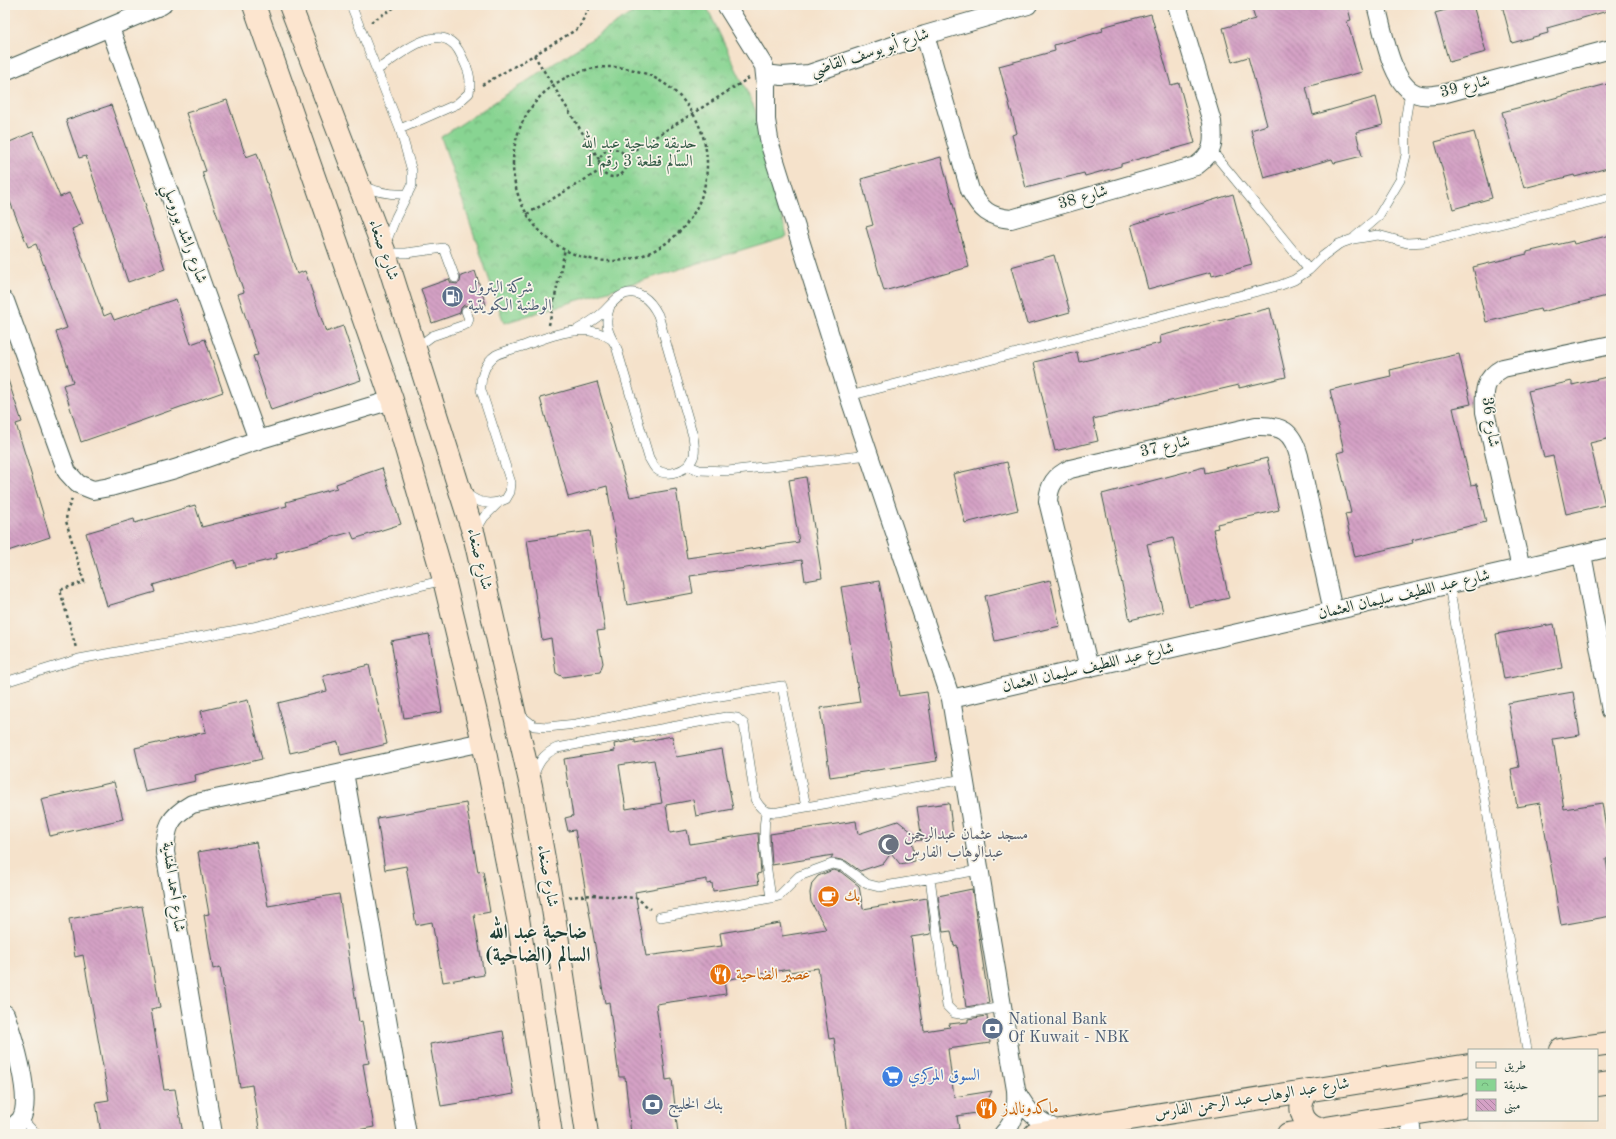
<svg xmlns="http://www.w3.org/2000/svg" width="1616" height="1139" font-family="'Old Standard TT',Amiri,serif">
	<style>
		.park { fill: url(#park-crowns); stroke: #548863 }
		.building { fill: url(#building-back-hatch); fill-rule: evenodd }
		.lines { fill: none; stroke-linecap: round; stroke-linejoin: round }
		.lane-casing { stroke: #3f564b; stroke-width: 10 }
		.street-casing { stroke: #3f564b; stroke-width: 20 }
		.secondary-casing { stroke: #3f564b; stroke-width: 24 }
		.path { stroke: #3f564b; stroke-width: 2.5; stroke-dasharray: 3 3; stroke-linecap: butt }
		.lane { stroke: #fff; stroke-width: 9 }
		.street { stroke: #fff; stroke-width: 18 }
		.secondary { stroke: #fce5cf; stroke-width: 22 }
		.labels { text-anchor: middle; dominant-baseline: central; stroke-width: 3.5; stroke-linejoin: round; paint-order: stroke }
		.street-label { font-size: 16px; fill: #1f3d34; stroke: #f7f3e8 }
		.park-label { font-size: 16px; fill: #345b47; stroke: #f7f3e8 }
		.service-label { font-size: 16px; fill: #4e5e75; stroke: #f7f3e8; text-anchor: start }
		.worship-label { font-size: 16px; fill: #5b616d; stroke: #f7f3e8; text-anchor: start }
		.food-label { font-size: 16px; fill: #c56008; stroke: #f7f3e8; text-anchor: start }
		.shop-label { font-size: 16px; fill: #366cbe; stroke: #f7f3e8; text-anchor: start }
		.district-label { font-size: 20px; font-weight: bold; fill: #1f3d34; stroke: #f7f3e8 }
	</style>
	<defs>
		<pattern id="park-crowns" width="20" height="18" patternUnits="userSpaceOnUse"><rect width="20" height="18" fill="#88d492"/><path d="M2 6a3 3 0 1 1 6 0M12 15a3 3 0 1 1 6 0" fill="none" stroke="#6fad78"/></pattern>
		<pattern id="building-back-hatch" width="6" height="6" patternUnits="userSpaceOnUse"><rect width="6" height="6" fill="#d4a1c5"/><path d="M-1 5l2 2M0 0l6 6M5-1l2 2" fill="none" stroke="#ab84a1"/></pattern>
	</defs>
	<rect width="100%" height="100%" fill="#f7f3e8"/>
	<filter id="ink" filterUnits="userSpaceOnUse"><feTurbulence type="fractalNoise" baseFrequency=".025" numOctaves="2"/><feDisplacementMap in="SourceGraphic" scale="8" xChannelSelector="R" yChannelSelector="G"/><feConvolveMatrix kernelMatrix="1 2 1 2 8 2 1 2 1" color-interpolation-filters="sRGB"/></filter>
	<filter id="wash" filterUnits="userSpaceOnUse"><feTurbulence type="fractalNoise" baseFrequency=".012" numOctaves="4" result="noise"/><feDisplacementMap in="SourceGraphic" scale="16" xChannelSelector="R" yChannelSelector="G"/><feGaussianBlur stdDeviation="0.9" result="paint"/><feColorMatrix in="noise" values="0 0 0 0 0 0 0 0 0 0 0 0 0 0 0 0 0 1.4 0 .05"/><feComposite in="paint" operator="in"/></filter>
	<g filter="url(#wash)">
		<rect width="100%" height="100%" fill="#f5e2cb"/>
		<!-- park -->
		<path class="park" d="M 644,5 L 706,5 L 755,109 L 787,236 L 504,323 L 441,137 Z"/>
		<g id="blocks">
			<!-- building -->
			<path class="building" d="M 1251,5 L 1347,5 L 1351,20 L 1347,21 L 1362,72 L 1306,87 L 1313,115 L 1376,97 L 1383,125 L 1356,132 L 1362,156 L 1334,163 L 1332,159 L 1264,178 L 1251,130 L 1267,125 L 1248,57 L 1232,62 L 1223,28 L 1255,19 Z
				M 1463,5 L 1473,5 L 1486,52 L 1449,62 L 1435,13 Z
				M 1502,5 L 1611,5 L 1611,10 L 1547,28 L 1548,33 L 1512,43 Z
				M 1151,14 L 1171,85 L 1179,83 L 1195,143 L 1121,164 L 1121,166 L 1085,176 L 1084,173 L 1026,188 L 1012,135 L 1017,133 L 999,66 L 1055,51 L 1054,45 L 1103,31 L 1102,27 Z
				M 1611,83 L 1611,167 L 1575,177 L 1574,175 L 1524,188 L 1502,112 Z
				M 227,100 L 246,157 L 257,153 L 297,274 L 305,271 L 326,332 L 343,326 L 361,380 L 271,410 L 253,356 L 258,355 L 238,294 L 244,292 L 202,172 L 206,171 L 186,113 Z
				M 111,105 L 146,206 L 145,207 L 165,269 L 128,282 L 86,156 L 79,158 L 66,120 Z
				M 33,132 L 60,197 L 69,193 L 83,224 L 72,229 L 104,316 L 111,313 L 114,320 L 176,299 L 191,344 L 205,339 L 223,392 L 81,442 L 63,385 L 73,382 L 56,332 L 67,328 L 36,244 L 28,247 L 5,189 L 5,144 Z
				M 1474,132 L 1492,198 L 1453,209 L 1435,142 Z
				M 941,157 L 969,267 L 884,291 L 866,227 L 873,225 L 861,179 Z
				M 1233,194 L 1252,265 L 1212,276 L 1211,272 L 1148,289 L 1131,225 Z
				M 1611,235 L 1611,295 L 1541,312 L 1540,309 L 1486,322 L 1473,267 L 1527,254 L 1527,252 L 1573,241 L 1574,244 Z
				M 1054,255 L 1070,312 L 1027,324 L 1011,267 Z
				M 475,271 L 486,305 L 472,309 L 469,306 L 464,305 L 461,308 L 460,313 L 432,323 L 421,289 L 449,279 L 451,283 L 457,284 L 460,282 L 461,276 Z
				M 1270,308 L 1286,377 L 1239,388 L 1239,385 L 1093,419 L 1098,441 L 1055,451 L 1034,362 L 1077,352 L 1079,362 L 1161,343 L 1160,336 Z
				M 1459,354 L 1471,404 L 1453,408 L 1471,485 L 1477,484 L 1486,522 L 1412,540 L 1413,543 L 1355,557 L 1345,514 L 1351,513 L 1337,453 L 1344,451 L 1330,390 L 1391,376 L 1390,370 Z
				M 1611,376 L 1611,438 L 1590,443 L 1605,505 L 1566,514 L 1553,456 L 1544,458 L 1528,391 L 1572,381 L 1572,385 Z
				M 5,380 L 8,380 L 22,422 L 16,424 L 50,537 L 5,552 Z
				M 597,382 L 630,497 L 676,489 L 687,558 L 799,542 L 789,480 L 806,477 L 822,578 L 805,581 L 802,560 L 690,576 L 693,593 L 627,605 L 607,486 L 568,497 L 540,398 Z
				M 1267,458 L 1279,510 L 1217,524 L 1218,528 L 1213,529 L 1229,598 L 1189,607 L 1173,538 L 1147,544 L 1163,612 L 1130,620 L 1102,494 L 1204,467 L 1205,473 Z
				M 1007,462 L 1018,510 L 965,523 L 953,474 Z
				M 382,468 L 401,524 L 354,539 L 351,532 L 276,553 L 277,558 L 236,568 L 234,560 L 153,585 L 155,592 L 107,606 L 86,533 L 134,519 L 135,523 L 195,505 L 202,527 L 287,506 L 286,502 L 337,488 L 336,484 Z
				M 590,531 L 605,630 L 597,631 L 603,663 L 600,672 L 563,677 L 556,673 L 551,638 L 542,640 L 527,540 Z
				M 1050,580 L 1060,626 L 995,641 L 985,596 Z
				M 879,581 L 899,696 L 927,692 L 937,761 L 830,777 L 820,708 L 860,702 L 841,587 Z
				M 1554,624 L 1562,668 L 1504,679 L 1496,634 Z
				M 429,634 L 442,712 L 404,718 L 391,641 Z
				M 369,665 L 387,744 L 341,755 L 338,742 L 290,753 L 278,703 L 327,691 L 323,676 Z
				M 1573,692 L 1580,735 L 1553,739 L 1564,809 L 1602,803 L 1611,858 L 1606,859 L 1611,891 L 1611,916 L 1561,925 L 1540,803 L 1517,807 L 1511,769 L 1519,767 L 1508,703 Z
				M 248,700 L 262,759 L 195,775 L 196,781 L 145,792 L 135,748 L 206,732 L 201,711 Z
				M 672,736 L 676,757 L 722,749 L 733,809 L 696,816 L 693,800 L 666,805 L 670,833 L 687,830 L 690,844 L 758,833 L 761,873 L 757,874 L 759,884 L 713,891 L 712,883 L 707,884 L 707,879 L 635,892 L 646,956 L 722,946 L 720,933 L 780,923 L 782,936 L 826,929 L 811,902 L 810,893 L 812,883 L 818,876 L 833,870 L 841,872 L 859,886 L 863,909 L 927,898 L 931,934 L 911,937 L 924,1031 L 950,1027 L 949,1024 L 968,1022 L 968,1019 L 987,1016 L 990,1043 L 948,1049 L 954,1097 L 992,1091 L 982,1112 L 957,1116 L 959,1129 L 923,1134 L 847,1134 L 834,1038 L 829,1039 L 818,968 L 789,972 L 789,969 L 724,980 L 726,994 L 656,1004 L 666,1080 L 672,1079 L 678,1134 L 631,1134 L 625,1077 L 619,1077 L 609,1002 L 605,1003 L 575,830 L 568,831 L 565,818 L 573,816 L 564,759 L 615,751 L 614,744 L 635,740 L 635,743 ZM 654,760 L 662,803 L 626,809 L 619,765 Z
				M 114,782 L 123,819 L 50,836 L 41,799 Z
				M 466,803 L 478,872 L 483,871 L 490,912 L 474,915 L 484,975 L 443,982 L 432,922 L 416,925 L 406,866 L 385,870 L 377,818 Z
				M 949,803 L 953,835 L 922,840 L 917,807 Z
				M 856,821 L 858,834 L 898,821 L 922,840 L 912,841 L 915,861 L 900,864 L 891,853 L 884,863 L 860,871 L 846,861 L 831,858 L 833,855 L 772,865 L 770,834 Z
				M 256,842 L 268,906 L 339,894 L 359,1022 L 362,1021 L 369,1063 L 363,1064 L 374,1127 L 336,1134 L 260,1134 L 252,1085 L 240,1087 L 220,967 L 213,969 L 204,915 L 209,914 L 198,852 Z
				M 972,889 L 989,1003 L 966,1007 L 957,945 L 954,946 L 951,931 L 943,932 L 938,896 Z
				M 142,906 L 160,1007 L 151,1009 L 164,1090 L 175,1089 L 183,1134 L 101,1134 L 96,1102 L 109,1100 L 83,955 L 75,957 L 69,919 Z
				M 503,1031 L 514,1094 L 441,1106 L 430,1044 Z"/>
		</g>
	</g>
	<g filter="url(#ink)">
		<use href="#blocks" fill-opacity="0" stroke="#3f564b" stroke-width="1"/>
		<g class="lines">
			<defs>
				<path id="lane" d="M 351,5 L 400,129 L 412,171 L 412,185 L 396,217 L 385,245
					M 377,70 C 400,55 443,15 461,55 C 468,69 472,77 469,93 L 457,104 L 400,129
					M 1211,150 L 1309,270
					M 363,186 C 378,193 391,195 408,194
					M 1355,237 L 1378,217 L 1400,180 L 1406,155 L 1405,122 L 1410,91
					M 385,253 L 406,253 L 444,248 L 455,278
					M 575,331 C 584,326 593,321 601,314 C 607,309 613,301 619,297 C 637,285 651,301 658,315 L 693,436 C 694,443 696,452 693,458 C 688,471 667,478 656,469 C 653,466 651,461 649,458 L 616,346 C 607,332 604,322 610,306
					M 416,348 L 432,336 L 467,324 L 469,319 L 466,311
					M 849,396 L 1281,285 L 1294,280 L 1309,270 L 1323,256 L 1339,244 L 1353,239 L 1378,235 L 1407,243 L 1426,242 L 1611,197
					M 689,466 L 699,470 L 728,471 L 869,455
					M 465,492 C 477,504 491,506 506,499 L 510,492 L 511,483 L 481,390 C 480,378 485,362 496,355 C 504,351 514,349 523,346 C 550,336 585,321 611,339
					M 475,532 L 484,517 L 499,502
					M 1449,585 L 1527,1050
					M 5,682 L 79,659 L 253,627 L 444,580
					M 519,714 L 534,726 L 547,727 L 576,724 L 708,698 L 782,686 L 806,807
					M 533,777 C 538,763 543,754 557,748 L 726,717 L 737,718 L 744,724 L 755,799 C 761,810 765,813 778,812 L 964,779
					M 766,812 C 761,840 767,870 771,898
					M 930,878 L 947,1006 L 954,1013 L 960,1014 L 1003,1007
					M 660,917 L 771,898 L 779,896 L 799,876 L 832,864 L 843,866 L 867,884 L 879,887 L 980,870
					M 21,1118 L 36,1134"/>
				<path id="street" d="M 726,5 L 764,66 L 766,85 L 766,120 L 770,145 L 849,396 L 951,699 L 1016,1090 C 1017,1107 1016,1121 1003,1134
					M 1376,5 C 1383,29 1391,86 1417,94 C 1425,97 1434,95 1442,94 L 1611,49
					M 110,28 L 258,440
					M 925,35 L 970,190 C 981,210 989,217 1011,219 L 1196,166 C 1214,153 1214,143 1212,122 L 1177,5
					M 5,71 L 162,5
					M 765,74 L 782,76 L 809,74 L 925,35 L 1028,5
					M 5,301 L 67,472 L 78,484 L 93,490 L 110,487 L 175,469 L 258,440 L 392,400
					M 1582,554 L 1611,711
					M 1521,568 L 1485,412 C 1484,392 1483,379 1503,368 L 1611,345
					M 1089,668 L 1048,501 C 1049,485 1055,476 1070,469 L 1256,426 C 1282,425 1292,431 1299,456 L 1333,611
					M 951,699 L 1611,547
					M 344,772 L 407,1134
					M 5,1014 C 13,1036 33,1099 21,1119 C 17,1124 10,1129 6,1134
					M 1016,1091 C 1028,1113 1036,1120 1058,1130
					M 1409,1115 L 1412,1134
					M 213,1134 L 165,852 C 166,827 169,817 192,804 L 483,742"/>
				<path id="secondary" d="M 254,5 L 392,400 L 444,580 L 483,742 L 518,918 L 551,1134
					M 290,5 L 385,253 L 474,535 L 531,786 L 553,909 L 587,1134
					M 1561,1050 L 1611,1043
					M 1597,1085 L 1611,1083
					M 1309,1090 C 1296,1105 1300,1122 1318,1129
					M 1035,1134 L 1469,1065
					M 1288,1134 L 1469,1105"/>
			</defs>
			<!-- lane casing -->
			<use href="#lane" class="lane-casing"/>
			<!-- street casing -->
			<use href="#street" class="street-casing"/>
			<!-- secondary casing -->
			<use href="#secondary" class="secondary-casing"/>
			<!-- path -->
			<path class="path" d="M 371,22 L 398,5
				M 534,55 L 579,28 L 590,5
				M513 164a97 97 0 1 1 194 0a97 97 0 1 1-194 0Z
				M 482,85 L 534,55 L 600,161
				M599 163a14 14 0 1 1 28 0a14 14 0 1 1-28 0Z
				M 625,156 L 749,78
				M 527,214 L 601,170
				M 549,325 L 565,249
				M 72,499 L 67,511 L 66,521 L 84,582 L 60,590 L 76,648
				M 569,897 L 592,895 L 637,898 L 650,909"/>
			<!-- lane -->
			<use href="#lane" class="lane"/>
			<!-- street -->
			<use href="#street" class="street"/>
			<!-- secondary -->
			<use href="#secondary" class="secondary"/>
		</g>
	</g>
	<!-- icons -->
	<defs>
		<symbol id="fuel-disc" viewBox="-11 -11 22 22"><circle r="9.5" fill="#5c6f8a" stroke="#f7f3e8"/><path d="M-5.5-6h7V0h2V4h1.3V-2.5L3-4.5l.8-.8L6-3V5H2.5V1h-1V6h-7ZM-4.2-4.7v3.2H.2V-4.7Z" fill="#fff"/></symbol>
		<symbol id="mosque-disc" viewBox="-11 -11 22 22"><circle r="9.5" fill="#6b7280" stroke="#f7f3e8"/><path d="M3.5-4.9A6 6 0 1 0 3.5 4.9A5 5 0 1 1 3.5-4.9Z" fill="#fff"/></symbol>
		<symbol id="cafe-disc" viewBox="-11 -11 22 22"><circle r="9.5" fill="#e8710a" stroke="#f7f3e8"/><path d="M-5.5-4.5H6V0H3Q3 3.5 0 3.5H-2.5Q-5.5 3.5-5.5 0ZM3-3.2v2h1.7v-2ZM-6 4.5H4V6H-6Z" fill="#fff"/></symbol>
		<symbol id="restaurant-disc" viewBox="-11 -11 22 22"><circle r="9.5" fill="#e8710a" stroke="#f7f3e8"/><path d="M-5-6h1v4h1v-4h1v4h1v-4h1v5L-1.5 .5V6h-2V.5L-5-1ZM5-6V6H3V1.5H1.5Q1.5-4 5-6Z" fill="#fff"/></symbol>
		<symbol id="bank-disc" viewBox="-11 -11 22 22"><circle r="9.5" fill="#5c6f8a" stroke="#f7f3e8"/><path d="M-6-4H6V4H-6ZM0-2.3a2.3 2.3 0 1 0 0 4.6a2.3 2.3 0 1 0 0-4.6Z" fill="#fff"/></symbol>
		<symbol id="supermarket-disc" viewBox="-11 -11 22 22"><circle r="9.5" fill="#3f7fe0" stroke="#f7f3e8"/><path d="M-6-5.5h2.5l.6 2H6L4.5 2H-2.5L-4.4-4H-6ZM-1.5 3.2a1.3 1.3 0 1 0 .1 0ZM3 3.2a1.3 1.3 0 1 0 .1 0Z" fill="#fff"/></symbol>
	</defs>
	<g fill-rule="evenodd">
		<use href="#fuel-disc" x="440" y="284" width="25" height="25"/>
		<use href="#mosque-disc" x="876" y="832" width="25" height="25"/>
		<use href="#cafe-disc" x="816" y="884" width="25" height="25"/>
		<use href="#restaurant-disc" x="708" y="962" width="25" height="25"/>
		<use href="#bank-disc" x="980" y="1016" width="25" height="25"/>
		<use href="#supermarket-disc" x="880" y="1064" width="25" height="25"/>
		<use href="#bank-disc" x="640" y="1092" width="25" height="25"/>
		<use href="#restaurant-disc" x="974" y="1096" width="25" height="25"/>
	</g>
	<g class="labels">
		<!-- street labels -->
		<g class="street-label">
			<text transform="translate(870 53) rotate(-18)">شارع أبو يوسف القاضي</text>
			<text transform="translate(1465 87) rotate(-14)">شارع 39</text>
			<text transform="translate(1083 198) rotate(-16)">شارع 38</text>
			<text transform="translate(184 234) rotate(70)">شارع راشد بوروسلي</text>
			<text transform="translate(383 250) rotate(71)">شارع صنعاء</text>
			<text transform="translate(1490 422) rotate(82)">شارع 36</text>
			<text transform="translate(1165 447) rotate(-13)">شارع 37</text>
			<text transform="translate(479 559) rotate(76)">شارع صنعاء</text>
			<text transform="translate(1404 595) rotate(-13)">شارع عبد اللطيف سليمان العثمان</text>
			<text transform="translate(1088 668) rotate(-13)">شارع عبد اللطيف سليمان العثمان</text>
			<text transform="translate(547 876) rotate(80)">شارع صنعاء</text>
			<text transform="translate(173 887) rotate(82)">شارع أحمد الهندية</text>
			<text transform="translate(1252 1099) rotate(-9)">شارع عبد الوهاب عبد الرحمن الفارس</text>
		</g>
		<!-- park labels -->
		<g class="park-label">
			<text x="639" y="144">حديقة ضاحية عبد الله<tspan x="639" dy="18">السالم قطعة 3 رقم 1</tspan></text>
		</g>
		<!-- service labels -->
		<g class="service-label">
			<text x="468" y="288">شركة البترول<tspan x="468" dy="18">الوطنية الكويتية</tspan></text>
			<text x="1008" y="1020">National Bank<tspan x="1008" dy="18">Of Kuwait - NBK</tspan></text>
			<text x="668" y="1105">بنك الخليج</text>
		</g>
		<!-- worship labels -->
		<g class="worship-label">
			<text x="904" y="835">مسجد عثمان عبدالرحمن<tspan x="904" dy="18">عبدالوهاب الفارس</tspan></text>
		</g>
		<!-- food labels -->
		<g class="food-label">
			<text x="844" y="897">بك</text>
			<text x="736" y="975">عصير الضاحية</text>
			<text x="1002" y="1109">ماكدونالدز</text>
		</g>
		<!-- shop labels -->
		<g class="shop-label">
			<text x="908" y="1076">السوق المركزي</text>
		</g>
		<!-- district labels -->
		<g class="district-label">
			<text x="538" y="933">ضاحية عبد الله<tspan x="538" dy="23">السالم (الضاحية)</tspan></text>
		</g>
	</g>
	<!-- margin -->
	<rect width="1616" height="1139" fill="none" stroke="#f7f3e8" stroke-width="20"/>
	<!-- legend -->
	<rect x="1468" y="1049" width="130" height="72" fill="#f7f3e8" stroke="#a1aaa0"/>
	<rect x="1476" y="1062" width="20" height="6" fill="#fce5cf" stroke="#a1aaa0"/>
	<text x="1504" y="1069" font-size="12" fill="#1f3d34">طريق</text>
	<rect x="1476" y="1079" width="20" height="12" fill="url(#park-crowns)" stroke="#a1aaa0"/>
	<text x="1504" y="1089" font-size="12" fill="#1f3d34">حديقة</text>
	<rect x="1476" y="1099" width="20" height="12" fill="url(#building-back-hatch)" stroke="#a1aaa0"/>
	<text x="1504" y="1109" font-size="12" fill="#1f3d34">مبنى</text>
</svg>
